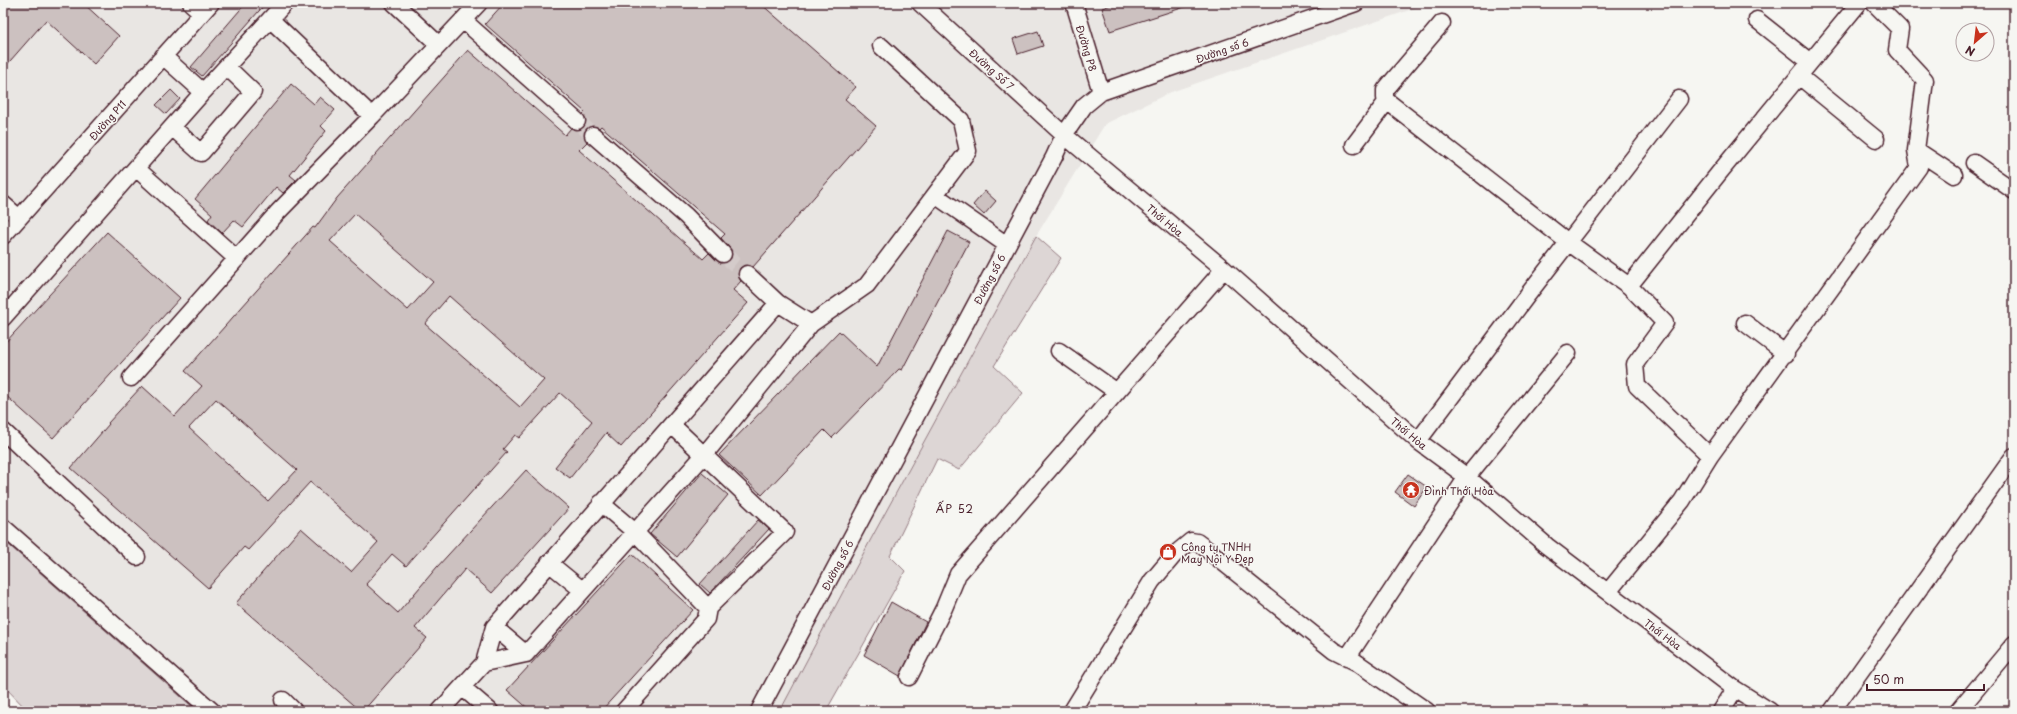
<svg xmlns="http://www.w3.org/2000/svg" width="2017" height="714" font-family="'Playpen Sans',sans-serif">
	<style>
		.built { fill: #e9e6e3 }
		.green { fill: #ddd6d5; stroke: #947a80 }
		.building { fill: #ccc1c0; stroke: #4a1f2b; fill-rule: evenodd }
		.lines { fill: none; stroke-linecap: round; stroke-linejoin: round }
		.minor-tunnel { stroke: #d4cbca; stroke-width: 16; stroke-dasharray: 16 8; stroke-linecap: butt }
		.minor-casing { stroke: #4a1f2b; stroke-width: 19 }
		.minor { stroke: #f6f6f2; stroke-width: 16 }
		.labels { text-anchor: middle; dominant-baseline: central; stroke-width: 3; stroke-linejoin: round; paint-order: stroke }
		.street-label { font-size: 10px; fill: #4a1f2b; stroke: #f6f6f2 }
		.poi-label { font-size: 10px; fill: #4a1f2b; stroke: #f6f6f2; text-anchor: start }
		.neighbourhood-label { font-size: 11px; letter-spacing: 1px; fill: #4a1f2b; stroke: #f6f6f2 }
	</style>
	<rect width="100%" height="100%" fill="#f6f6f2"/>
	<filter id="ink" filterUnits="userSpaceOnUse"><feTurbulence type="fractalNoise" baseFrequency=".025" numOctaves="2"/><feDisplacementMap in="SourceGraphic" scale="8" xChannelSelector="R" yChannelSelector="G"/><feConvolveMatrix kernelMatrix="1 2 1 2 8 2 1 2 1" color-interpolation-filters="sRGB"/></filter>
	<g filter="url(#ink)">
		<!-- built -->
		<path class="built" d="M 3,3 L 1430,3 L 1171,92 L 1105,124 L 1036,236 L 1061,258 L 994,366 L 1023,393 L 959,470 L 937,459 L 890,556 L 905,571 L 826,711 L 28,711 L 3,685 Z"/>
		<!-- green -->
		<path class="green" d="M 1036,236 L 1061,258 L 994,366 L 1023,393 L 959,470 L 937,459 L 890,556 L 905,571 L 826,711 L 780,711 L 871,539 Z
			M 3,540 L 197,711 L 28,711 L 3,685 Z"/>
		<!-- building -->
		<path class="building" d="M 3,3 L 83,3 L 119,36 L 94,64 L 46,20 L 3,69 Z
			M 246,3 L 266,3 L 202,76 L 191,67 Z
			M 504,3 L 760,3 L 856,87 L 845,99 L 876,126 L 753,267 L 745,265 L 740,268 L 738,276 L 741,281 L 733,290 L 748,303 L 621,447 L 606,433 L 570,478 L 555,467 L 592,421 L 560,393 L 519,438 L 515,435 L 503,449 L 507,452 L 406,566 L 392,554 L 366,584 L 398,613 L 437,567 L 526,470 L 569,508 L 492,593 L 465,569 L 415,628 L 427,638 L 363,711 L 361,711 L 236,603 L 301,528 L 351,572 L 378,542 L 310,482 L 248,550 L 244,547 L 208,588 L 71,468 L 109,424 L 108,423 L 142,386 L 175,416 L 202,386 L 185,371 L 313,227 L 315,228 L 337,198 L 468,50 L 565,135 L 571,128 L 575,130 L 584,128 L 586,123 L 583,114 L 585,112 L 485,24 ZM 590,126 L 599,128 L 601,126 L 725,234 L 721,238 L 732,251 L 730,260 L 726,263 L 720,263 L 709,253 L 703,259 L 579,150 L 587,142 L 584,133 ZM 355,214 L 433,282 L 408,310 L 330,241 ZM 449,296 L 544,380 L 520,407 L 425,324 ZM 216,399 L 297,470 L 268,501 L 189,428 Z
			M 1117,3 L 1187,3 L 1188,6 L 1110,31 L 1102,8 Z
			M 1038,31 L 1043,46 L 1018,54 L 1013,39 Z
			M 291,84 L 314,104 L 320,97 L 335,110 L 321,126 L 326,131 L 290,175 L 296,180 L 283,193 L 276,187 L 243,227 L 234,220 L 222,233 L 208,220 L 212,214 L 195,199 Z
			M 171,90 L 180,99 L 166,114 L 156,105 Z
			M 985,191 L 996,201 L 984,215 L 973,205 Z
			M 948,231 L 969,242 L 902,370 L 899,369 L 832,438 L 824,430 L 762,495 L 719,455 L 839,331 L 877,367 Z
			M 107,232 L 180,298 L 53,438 L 3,393 L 3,345 Z
			M 702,473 L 728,495 L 677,557 L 650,534 Z
			M 1408,474 L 1427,487 L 1414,506 L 1395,492 Z
			M 758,520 L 769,529 L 710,593 L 700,584 Z
			M 632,554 L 693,610 L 601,711 L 531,711 L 507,690 Z
			M 891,602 L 926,622 L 900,676 L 864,655 Z"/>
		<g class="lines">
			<!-- minor-tunnel -->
			<path class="minor-tunnel" d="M 577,121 L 593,135
				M 723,254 L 747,274"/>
			<defs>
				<path id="minor" d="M 191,3 L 202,13
					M 394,3 L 438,44
					M 920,3 L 1064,135 L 1224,269 L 1418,441 L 1467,477 L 1547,546 L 1735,689 L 1770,711
					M 1074,3 L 1101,92
					M 270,19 L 372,116 L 479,3
					M 463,20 L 577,121
					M 1757,20 L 1810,62
					M 1442,23 L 1385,90 L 1385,98 L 1387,101 L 1568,242 L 1629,286 L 1719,173 L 1859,3
					M 163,56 L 203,92 L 285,3
					M 1799,76 L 1876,139
					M 172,127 L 201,153 L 253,92 L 227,67
					M 593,135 L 686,216 L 723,254
					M 1354,145 L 1387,101
					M 1916,150 L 1954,175
					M 1974,163 L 2014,191
					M 136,168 L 237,259
					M 935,195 L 1007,245
					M 3,204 L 19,218
					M 3,236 L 211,3
					M 747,274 L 778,303 L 811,324
					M 1629,286 L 1665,323 L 1635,364 L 1637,386 L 1710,456
					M 3,318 L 203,92
					M 1745,323 L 1786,354
					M 1059,351 L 1117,392
					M 131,378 L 278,212 L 372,116
					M 672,425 L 785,532 L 708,608
					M 3,431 L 137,557
					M 1418,441 L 1526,297 L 1679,99
					M 601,503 L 635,532 L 708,608 L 706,619 L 624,711
					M 3,527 L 212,711
					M 549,563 L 582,590
					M 1608,592 L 1682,501 L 1710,456 L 1919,167 L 1916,150 L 1925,80 L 1897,50 L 1900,29 L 1874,3
					M 494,627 L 526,654
					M 1347,658 L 1467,477 L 1568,353
					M 484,663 L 526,654 L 705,454 L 811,324 L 867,285 L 968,151 L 961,120 L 881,46
					M 909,677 L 944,608 L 958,574 L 1224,269
					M 462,687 L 490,711
					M 283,700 L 294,711
					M 440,711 L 484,663 L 494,627 L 778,303
					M 759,711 L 1054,157 L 1064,135 L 1084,106 L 1101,92 L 1356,3
					M 1072,711 L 1152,581 L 1174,555 L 1191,541 L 1197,542 L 1209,551 L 1334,651 L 1356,662 L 1427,711
					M 1721,711 L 1735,689
					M 1832,711 L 2014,456
					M 1958,711 L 2014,644"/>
			</defs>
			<!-- minor casing -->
			<use href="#minor" class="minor-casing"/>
			<!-- minor -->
			<use href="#minor" class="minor"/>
		</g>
	</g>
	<!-- icons -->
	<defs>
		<symbol id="temple-disc" viewBox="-11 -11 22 22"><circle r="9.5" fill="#c8321e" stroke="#f6f6f2"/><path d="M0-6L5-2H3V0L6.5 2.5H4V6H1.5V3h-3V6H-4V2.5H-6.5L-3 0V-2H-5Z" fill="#fff"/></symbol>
		<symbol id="shop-disc" viewBox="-11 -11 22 22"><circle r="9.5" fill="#c8321e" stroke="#f6f6f2"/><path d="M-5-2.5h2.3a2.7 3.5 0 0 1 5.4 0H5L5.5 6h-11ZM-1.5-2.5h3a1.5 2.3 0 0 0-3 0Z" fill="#fff"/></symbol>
	</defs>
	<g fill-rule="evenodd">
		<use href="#temple-disc" x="1401" y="480" width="20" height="20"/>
		<use href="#shop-disc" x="1158" y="542" width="20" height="20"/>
	</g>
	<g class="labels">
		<!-- street labels -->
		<g class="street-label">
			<text transform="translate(1087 48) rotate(73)">Đường P8</text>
			<text transform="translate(1222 50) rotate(-19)">Đường số 6</text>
			<text transform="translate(992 69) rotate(42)">Đường Số 7</text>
			<text transform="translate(107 120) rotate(-48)">Đường P11</text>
			<text transform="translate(1165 220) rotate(40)">Thới Hòa</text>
			<text transform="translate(989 279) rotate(-62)">Đường số 6</text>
			<text transform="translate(1409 433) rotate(40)">Thới Hòa</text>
			<text transform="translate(837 565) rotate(-62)">Đường số 6</text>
			<text transform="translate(1663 634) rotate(37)">Thới Hòa</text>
		</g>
		<!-- poi labels -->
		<g class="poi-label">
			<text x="1424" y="490">Đình Thới Hòa</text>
			<text x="1181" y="546">Công ty TNHH<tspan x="1181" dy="12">May Nội Y Đẹp</tspan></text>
		</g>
		<!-- neighbourhood labels -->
		<g class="neighbourhood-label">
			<text x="955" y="508">ẤP 52</text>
		</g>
	</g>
	<!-- margin -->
	<rect width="2017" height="714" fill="none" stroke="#f6f6f2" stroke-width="16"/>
	<rect x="8" y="8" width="2001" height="698" fill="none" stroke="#4a1f2b" stroke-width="1.5" filter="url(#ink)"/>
	<!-- north arrow -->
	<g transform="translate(1975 42) rotate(208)"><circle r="19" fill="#f6f6f2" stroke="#b1a0a2"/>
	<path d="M0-3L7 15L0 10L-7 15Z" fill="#c8321e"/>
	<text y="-6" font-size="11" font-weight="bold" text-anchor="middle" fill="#4a1f2b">N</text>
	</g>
	<!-- scale -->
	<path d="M1867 684v6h117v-6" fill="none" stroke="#4a1f2b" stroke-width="2"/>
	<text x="1873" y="684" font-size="12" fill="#4a1f2b" stroke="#f6f6f2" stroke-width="3" paint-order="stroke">50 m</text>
</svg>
